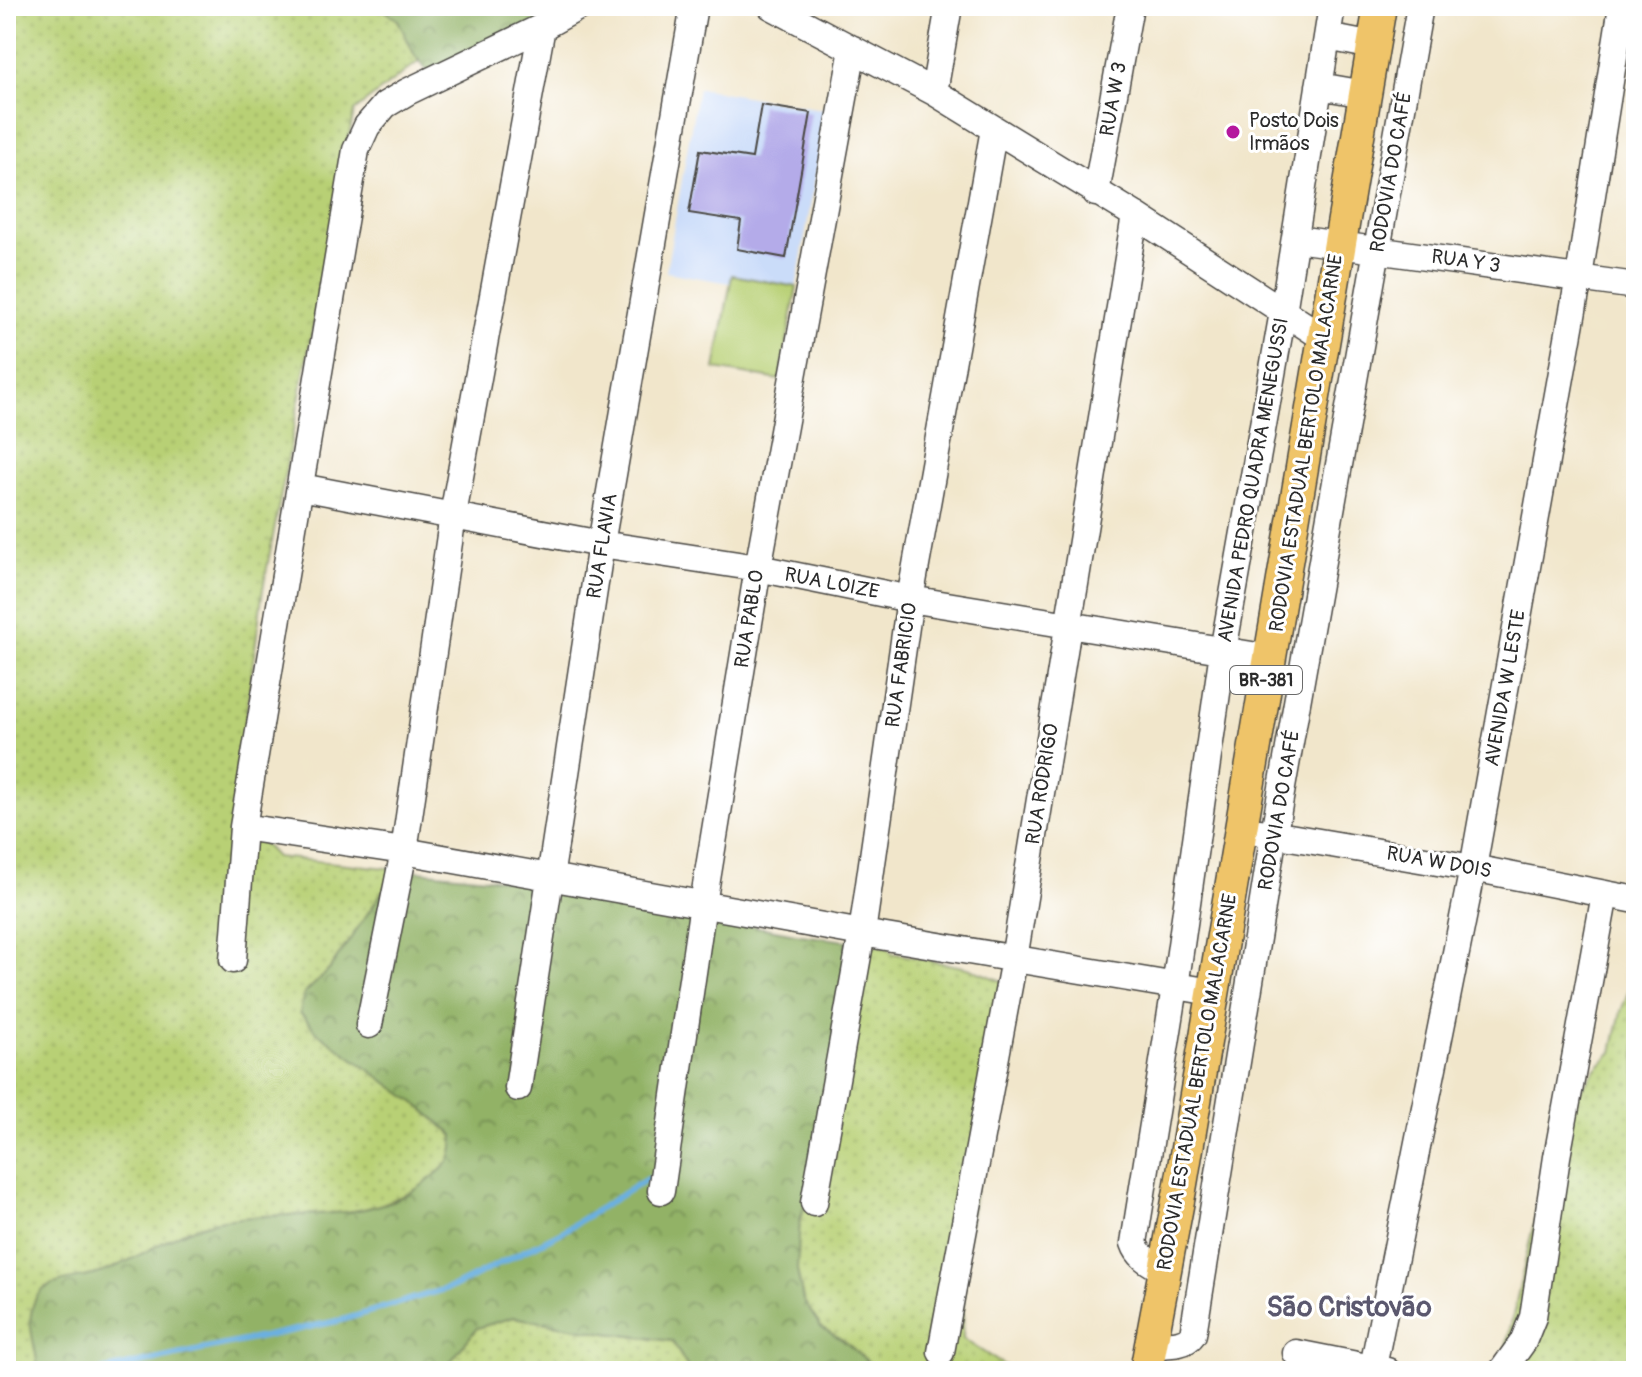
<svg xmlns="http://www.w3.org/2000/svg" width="1642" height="1377" font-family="Pangolin,sans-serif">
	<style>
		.built { fill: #cadcf9 }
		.grass { fill: url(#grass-dots); stroke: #727e50; stroke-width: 2 }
		.forest { fill: url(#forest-crowns); stroke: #5e6e48; stroke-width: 2 }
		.pitch { fill: #b8d075; stroke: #727e50; stroke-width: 2 }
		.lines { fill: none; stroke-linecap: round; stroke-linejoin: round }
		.stream { stroke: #6bb0e1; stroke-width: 6 }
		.building { fill: #b4abe9 }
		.minor-casing { stroke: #494743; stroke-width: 29 }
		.major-casing { stroke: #494743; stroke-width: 35 }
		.minor { stroke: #fff; stroke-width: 26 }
		.major { stroke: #efc469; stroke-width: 32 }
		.poi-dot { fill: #b5179e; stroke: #fff; stroke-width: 3 }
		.labels { text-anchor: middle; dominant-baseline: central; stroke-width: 6; stroke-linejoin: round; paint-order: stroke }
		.shield { fill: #fff; stroke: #6b6b6b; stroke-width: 2 }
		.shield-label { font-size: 18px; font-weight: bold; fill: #2b2b2b }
		.street-label { font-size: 20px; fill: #2b2b2b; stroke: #fff }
		.poi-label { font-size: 20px; fill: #2b2b2b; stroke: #fff; text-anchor: start }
		.district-label { font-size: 28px; font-weight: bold; fill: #5b586e; stroke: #fff }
	</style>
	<defs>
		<pattern id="grass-dots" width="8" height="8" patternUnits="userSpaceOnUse" patternTransform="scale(2)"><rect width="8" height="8" fill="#b8d075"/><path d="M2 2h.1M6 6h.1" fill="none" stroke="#9eb365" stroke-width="1.8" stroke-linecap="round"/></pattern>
		<pattern id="forest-crowns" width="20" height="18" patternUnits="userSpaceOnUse" patternTransform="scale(2)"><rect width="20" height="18" fill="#92b266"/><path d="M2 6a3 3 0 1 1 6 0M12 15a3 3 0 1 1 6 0" fill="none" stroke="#779154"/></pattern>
	</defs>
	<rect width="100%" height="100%" fill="#fff"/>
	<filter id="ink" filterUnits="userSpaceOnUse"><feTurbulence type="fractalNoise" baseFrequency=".0125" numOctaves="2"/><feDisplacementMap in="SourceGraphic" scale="16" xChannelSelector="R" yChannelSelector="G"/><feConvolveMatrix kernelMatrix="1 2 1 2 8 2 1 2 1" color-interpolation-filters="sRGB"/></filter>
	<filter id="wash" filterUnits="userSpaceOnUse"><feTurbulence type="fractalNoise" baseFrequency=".006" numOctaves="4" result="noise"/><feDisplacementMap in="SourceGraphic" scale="32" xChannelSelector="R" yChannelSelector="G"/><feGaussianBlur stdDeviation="1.8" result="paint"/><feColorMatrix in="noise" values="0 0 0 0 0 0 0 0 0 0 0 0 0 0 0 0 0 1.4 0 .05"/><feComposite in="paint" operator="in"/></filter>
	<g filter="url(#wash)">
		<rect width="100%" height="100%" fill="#f1e6cb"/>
		<!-- built -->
		<path class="built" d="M 698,88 L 827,110 L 780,380 L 715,369 L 730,283 L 666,272 Z"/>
		<!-- grass -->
		<path class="grass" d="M 6,6 L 379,6 L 398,20 L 419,61 L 354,111 L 263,589 L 233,812 L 276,857 L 398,869 L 329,970 L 305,994 L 418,1105 L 454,1136 L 453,1156 L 448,1165 L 417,1190 L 382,1204 L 349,1213 L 268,1217 L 187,1230 L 145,1255 L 99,1274 L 45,1287 L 38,1371 L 6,1371 Z
			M 847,941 L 887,947 L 892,953 L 968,968 L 1007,983 L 964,1263 L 963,1339 L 1013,1371 L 879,1371 L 844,1341 L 821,1327 L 803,1300 L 797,1270 L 797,1239 L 842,1027 Z
			M 1636,972 L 1636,1371 L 1493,1371 L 1506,1347 L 1550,1151 L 1568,1108 L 1595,1070 L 1612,1052 L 1621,1011 Z
			M 513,1317 L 606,1333 L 672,1341 L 690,1371 L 443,1371 L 477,1328 Z"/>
		<!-- forest -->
		<path class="forest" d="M 379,6 L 589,6 L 430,74 L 415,56 L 398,20 Z
			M 398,869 L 506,880 L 801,935 L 847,941 L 842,1027 L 820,1157 L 800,1220 L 797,1270 L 803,1300 L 821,1327 L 844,1341 L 879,1371 L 690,1371 L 672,1341 L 606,1333 L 513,1317 L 477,1328 L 443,1371 L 38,1371 C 37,1346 24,1323 35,1300 C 45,1278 80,1280 100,1273 C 140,1259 175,1230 217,1221 C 288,1207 368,1229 429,1180 C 449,1164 453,1161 454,1135 L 418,1105 L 318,1033 L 300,1013 L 304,994 L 329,970 Z"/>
		<!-- pitch -->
		<path class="pitch" d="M 732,275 L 797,287 L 780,380 L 715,369 Z"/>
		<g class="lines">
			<!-- stream -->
			<path class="stream" d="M 102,1371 L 342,1320 L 455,1286 L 560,1233 L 647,1179"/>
		</g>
		<g id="blocks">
			<!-- building -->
			<path class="building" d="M 761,105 L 811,113 L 786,258 L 737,249 L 741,221 L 689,213 L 700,150 L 752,158 Z"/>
		</g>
	</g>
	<g filter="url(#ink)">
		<use href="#blocks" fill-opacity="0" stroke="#494743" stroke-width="2"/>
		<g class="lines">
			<defs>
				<path id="minor" d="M 771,6 L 934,92 L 1135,215 L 1324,338
					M 1327,37 L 1374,46
					M 1319,86 L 1365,94
					M 934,92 L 949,6
					M 1096,193 L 1130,6
					M 1296,239 L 1636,286
					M 301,487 L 601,544 L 758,568 L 910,599 L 1270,658
					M 243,827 L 404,851 L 862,933 L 1212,992
					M 1260,832 L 1473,868 L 1636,900
					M 233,960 L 243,827 L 356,150 L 367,126 L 385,105 L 407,92 L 542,27 L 580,6
					M 369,1025 L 404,851 L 453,515 L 542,27
					M 518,1088 L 601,544 L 694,6
					M 661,1191 L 703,904 L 758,568 L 853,49
					M 814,1203 L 862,933 L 910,599 L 994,129
					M 1165,1271 C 1151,1263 1139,1258 1134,1243 L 1175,987 L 1223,651 L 1283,312 L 1332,6
					M 1151,1345 C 1166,1344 1184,1347 1193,1334 L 1274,833 L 1420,6
					M 941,1352 L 1014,959 L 1135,215
					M 1296,1353 L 1387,1371
					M 1373,1367 L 1473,868 L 1579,277 L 1622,6
					M 1502,1371 L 1523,1342 L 1533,1317 L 1557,1157 L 1605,894"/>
				<path id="major" d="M 1146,1371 L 1180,1190 L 1380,6"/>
			</defs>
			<!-- minor casing -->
			<use href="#minor" class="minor-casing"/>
			<!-- major casing -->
			<use href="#major" class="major-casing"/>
			<!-- minor -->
			<use href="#minor" class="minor"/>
			<!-- major -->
			<use href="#major" class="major"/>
		</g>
	</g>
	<!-- markers -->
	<circle class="poi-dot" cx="1233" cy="132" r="8"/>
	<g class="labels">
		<!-- shield labels -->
		<rect class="shield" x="1230" y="666" width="72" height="28" rx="6"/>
		<g class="shield-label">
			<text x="1266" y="680">BR-381</text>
		</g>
		<!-- street labels -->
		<g class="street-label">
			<text transform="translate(1113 99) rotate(-80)">RUA W 3</text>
			<text transform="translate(1391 172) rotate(-80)">RODOVIA DO CAFÉ</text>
			<text transform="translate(1466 261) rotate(8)">RUA Y 3</text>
			<text transform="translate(1306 443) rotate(-81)">RODOVIA ESTADUAL BERTOLO MALACARNE</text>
			<text transform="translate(1253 480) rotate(-80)">AVENIDA PEDRO QUADRA MENEGUSSI</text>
			<text transform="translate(602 546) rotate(-81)">RUA FLAVIA</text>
			<text transform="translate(832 583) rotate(11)">RUA LOIZE</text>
			<text transform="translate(749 619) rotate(-81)">RUA PABLO</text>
			<text transform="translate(901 665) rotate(-82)">RUA FABRICIO</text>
			<text transform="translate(1505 688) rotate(-80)">AVENIDA W LESTE</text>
			<text transform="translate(1042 784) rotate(-81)">RUA RODRIGO</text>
			<text transform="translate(1279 810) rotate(-80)">RODOVIA DO CAFÉ</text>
			<text transform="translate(1439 862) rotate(10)">RUA W DOIS</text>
			<text transform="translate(1197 1082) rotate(-80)">RODOVIA ESTADUAL BERTOLO MALACARNE</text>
		</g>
		<!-- poi labels -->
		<g class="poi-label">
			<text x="1249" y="120">Posto Dois<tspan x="1249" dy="23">Irmãos</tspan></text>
		</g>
		<!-- district labels -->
		<g class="district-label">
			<text x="1349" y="1307">São Cristovão</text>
		</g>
	</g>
	<!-- margin -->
	<rect width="1642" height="1377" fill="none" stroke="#fff" stroke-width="32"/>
</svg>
